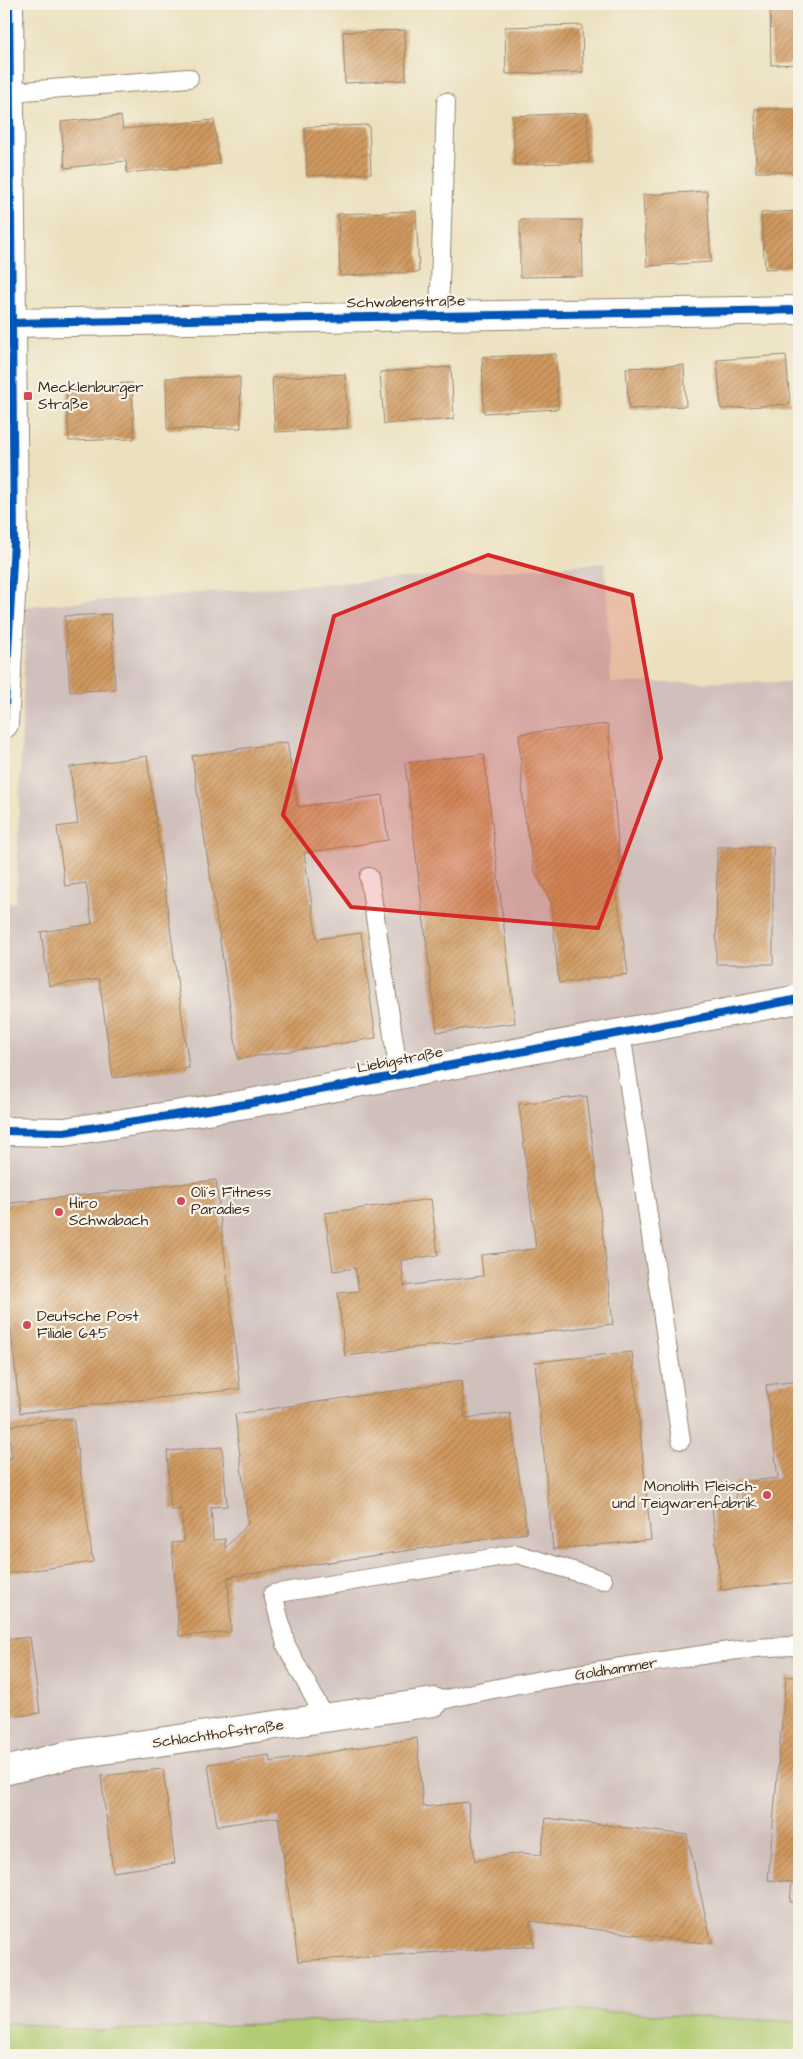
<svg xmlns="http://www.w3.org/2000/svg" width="803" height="2059" font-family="'Architects Daughter',sans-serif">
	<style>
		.industrial { fill: #d0c0bc }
		.green { fill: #b1cc73; stroke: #767b48 }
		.building { fill: url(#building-hatch) }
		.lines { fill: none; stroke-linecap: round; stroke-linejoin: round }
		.service-casing { stroke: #94866e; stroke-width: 20 }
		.minor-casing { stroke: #94866e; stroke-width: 30 }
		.tertiary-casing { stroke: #94866e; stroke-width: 30 }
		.service { stroke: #fff; stroke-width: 18 }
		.minor { stroke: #fff; stroke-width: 28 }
		.tertiary { stroke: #fff; stroke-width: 28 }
		.cycleway-casing { stroke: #f7f3e8; stroke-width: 11 }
		.cycleway { stroke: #0057b8; stroke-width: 8 }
		.marked { fill: #d62828; fill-opacity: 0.2; stroke: #d62828; stroke-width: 4; stroke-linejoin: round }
		.poi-dot { fill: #d1495b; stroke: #f7f3e8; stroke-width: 2 }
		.labels { text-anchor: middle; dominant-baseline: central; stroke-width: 4.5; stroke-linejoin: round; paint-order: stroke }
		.street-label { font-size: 15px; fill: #3b2a1e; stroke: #f7f3e8 }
		.poi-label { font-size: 15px; fill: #3b2a1e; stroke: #f7f3e8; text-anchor: start }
	</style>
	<defs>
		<pattern id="building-hatch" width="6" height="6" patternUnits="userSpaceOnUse" patternTransform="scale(1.25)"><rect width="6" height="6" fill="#d0995f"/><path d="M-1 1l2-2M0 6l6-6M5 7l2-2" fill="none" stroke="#aa7d4e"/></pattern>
	</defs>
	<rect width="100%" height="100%" fill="#f7f3e8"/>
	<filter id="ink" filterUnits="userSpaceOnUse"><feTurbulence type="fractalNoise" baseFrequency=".02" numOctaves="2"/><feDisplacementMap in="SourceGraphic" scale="10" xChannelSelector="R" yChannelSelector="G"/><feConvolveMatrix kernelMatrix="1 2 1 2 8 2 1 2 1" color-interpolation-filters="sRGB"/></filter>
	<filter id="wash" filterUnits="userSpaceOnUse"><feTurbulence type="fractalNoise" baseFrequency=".0096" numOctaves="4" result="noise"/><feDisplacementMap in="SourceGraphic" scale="20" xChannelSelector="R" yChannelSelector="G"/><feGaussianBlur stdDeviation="1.12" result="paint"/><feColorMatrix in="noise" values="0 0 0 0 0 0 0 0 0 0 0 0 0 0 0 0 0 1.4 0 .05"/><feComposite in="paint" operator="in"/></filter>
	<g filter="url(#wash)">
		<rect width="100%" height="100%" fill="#ece1bf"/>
		<!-- industrial -->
		<path class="industrial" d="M 605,563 L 611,683 L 799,682 L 799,2022 L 579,2010 L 96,2031 L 4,2022 L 4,905 L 16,902 L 26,606 Z"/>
		<!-- green -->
		<path class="green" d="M 579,2010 L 799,2022 L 799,2055 L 4,2055 L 4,2022 L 96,2031 Z"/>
		<g id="blocks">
			<!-- building -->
			<path class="building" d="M 770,6 L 799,6 L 799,64 L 771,65 Z
				M 582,25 L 583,72 L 506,74 L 505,27 Z
				M 405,30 L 406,80 L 345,83 L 343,32 Z
				M 755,109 L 799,109 L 799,172 L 756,172 Z
				M 587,113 L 589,162 L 515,165 L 512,116 Z
				M 121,116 L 123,129 L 214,120 L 219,164 L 127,173 L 126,161 L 65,168 L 61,122 Z
				M 369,125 L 371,173 L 307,176 L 305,127 Z
				M 707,191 L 711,262 L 647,266 L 643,195 Z
				M 416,211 L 419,272 L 340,276 L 338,214 Z
				M 799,211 L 799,267 L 765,269 L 761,213 Z
				M 520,220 L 582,220 L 583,276 L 520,277 Z
				M 556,354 L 558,409 L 484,413 L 482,357 Z
				M 786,355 L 790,404 L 721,409 L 717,360 Z
				M 684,365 L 686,406 L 629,409 L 626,368 Z
				M 451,367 L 454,419 L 384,424 L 380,372 Z
				M 345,374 L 348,428 L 275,432 L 272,378 Z
				M 240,377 L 241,428 L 167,429 L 166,378 Z
				M 132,383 L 134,439 L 69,441 L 66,386 Z
				M 111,614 L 115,689 L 70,692 L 65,616 Z
				M 608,724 L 620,867 L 617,894 L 628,974 L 559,983 L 551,902 L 534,870 L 524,813 L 519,734 Z
				M 287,742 L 298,807 L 382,795 L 388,840 L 304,853 L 317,939 L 361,933 L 376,1038 L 238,1059 L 192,756 Z
				M 484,754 L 515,1023 L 437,1032 L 405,763 Z
				M 147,756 L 189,1068 L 113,1078 L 99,979 L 49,986 L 41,932 L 92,924 L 86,883 L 65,886 L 57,827 L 78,824 L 70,767 Z
				M 717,847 L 773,847 L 773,964 L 716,964 Z
				M 587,1096 L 613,1324 L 345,1356 L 338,1293 L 359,1291 L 355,1268 L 333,1271 L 325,1213 L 431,1199 L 438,1255 L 401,1260 L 404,1286 L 483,1276 L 481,1255 L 536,1249 L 519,1104 Z
				M 216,1180 L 240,1389 L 20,1413 L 4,1268 L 4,1204 Z
				M 632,1352 L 651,1540 L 553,1549 L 535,1362 Z
				M 461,1381 L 465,1418 L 510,1413 L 527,1533 L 228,1577 L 231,1632 L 179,1636 L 172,1543 L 184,1542 L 181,1509 L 171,1510 L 167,1451 L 222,1447 L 227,1506 L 211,1507 L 213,1540 L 225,1539 L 225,1548 L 248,1524 L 235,1414 Z
				M 799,1381 L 799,1582 L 721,1590 L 712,1508 L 737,1507 L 735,1483 L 778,1478 L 766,1385 Z
				M 73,1418 L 93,1562 L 4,1574 L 4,1459 L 12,1458 L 8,1426 Z
				M 30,1637 L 40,1713 L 4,1718 L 4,1640 Z
				M 786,1676 L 799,1678 L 799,1902 L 790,1902 L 792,1882 L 768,1880 Z
				M 417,1738 L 423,1807 L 468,1802 L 475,1861 L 520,1853 L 541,1855 L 546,1818 L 687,1835 L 712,1944 L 530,1921 L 534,1946 L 298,1961 L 278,1817 L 217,1826 L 208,1764 L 269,1755 L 270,1762 Z
				M 163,1769 L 175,1863 L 113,1872 L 101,1776 Z"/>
		</g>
	</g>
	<g filter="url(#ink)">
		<use href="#blocks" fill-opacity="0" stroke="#94866e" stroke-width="1"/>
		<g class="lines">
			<defs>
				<path id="service" d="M 12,92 L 189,78
					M 439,315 L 446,102
					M 369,877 L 399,1075
					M 621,1032 L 681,1440
					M 434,1702 C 504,1685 576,1674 648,1663 C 698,1656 749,1646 799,1646
					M 325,1718 L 286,1645 L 273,1594 L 517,1554 L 603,1580"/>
				<path id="minor" d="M 12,323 L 799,310
					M 4,1131 L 64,1132 L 246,1104 L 799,999
					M 4,1771 L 69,1755 L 434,1702"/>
				<path id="tertiary" d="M 4,724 L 14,542 L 9,4"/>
			</defs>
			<!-- service casing -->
			<use href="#service" class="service-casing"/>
			<!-- minor casing -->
			<use href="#minor" class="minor-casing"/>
			<!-- tertiary casing -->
			<use href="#tertiary" class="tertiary-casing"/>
			<!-- service -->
			<use href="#service" class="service"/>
			<!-- minor -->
			<use href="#minor" class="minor"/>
			<!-- tertiary -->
			<use href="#tertiary" class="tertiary"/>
			<defs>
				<path id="cycleway" d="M 12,323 L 799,310
					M 4,724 L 14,542 L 9,4
					M 4,1131 L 64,1132 L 246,1104 L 799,999"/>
			</defs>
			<!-- cycleway casing -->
			<use href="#cycleway" class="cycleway-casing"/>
			<!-- cycleway -->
			<use href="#cycleway" class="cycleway"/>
		</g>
	</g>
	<!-- marked area -->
	<path class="marked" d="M 488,555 L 632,595 L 661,758 L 598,928 L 351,907 L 283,815 L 334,616 Z"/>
	<!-- markers -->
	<g class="poi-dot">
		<rect x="23" y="391" width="10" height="10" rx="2.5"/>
		<circle cx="181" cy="1201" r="5"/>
		<circle cx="59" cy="1212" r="5"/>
		<circle cx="27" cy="1325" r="5"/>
		<circle cx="767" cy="1495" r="5"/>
	</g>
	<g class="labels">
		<!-- street labels -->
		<g class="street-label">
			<text transform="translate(406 302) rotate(-1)">Schwabenstraße</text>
			<text transform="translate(400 1060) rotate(-11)">Liebigstraße</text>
			<text transform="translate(616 1669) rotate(-9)">Goldhammer</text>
			<text transform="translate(218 1734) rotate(-8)">Schlachthofstraße</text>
		</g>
		<!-- poi labels -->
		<g class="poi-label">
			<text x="38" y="387">Mecklenburger<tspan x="38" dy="17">Straße</tspan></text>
			<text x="191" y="1192">Oli´s Fitness<tspan x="191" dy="17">Paradies</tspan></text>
			<text x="69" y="1203">Hiro<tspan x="69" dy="17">Schwabach</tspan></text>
			<text x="37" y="1316">Deutsche Post<tspan x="37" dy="17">Filiale 645</tspan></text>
			<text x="757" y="1486" text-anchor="end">Monolith Fleisch-<tspan x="757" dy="17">und Teigwarenfabrik</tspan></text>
		</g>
	</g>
	<!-- margin -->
	<rect width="803" height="2059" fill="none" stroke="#f7f3e8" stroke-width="20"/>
</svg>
